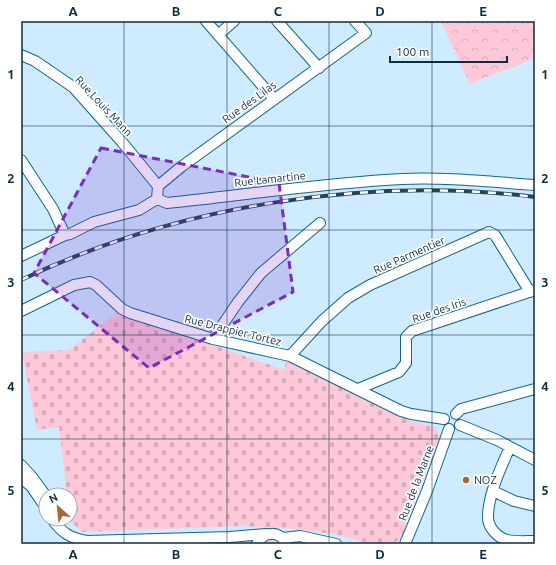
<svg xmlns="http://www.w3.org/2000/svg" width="556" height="565" font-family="Ubuntu,sans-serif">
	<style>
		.grass { fill: #fec8d8 }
		.forest { fill: url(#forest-crowns) }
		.cemetery { fill: url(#cemetery-stones) }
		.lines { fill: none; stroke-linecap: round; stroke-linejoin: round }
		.minor-casing { stroke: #106591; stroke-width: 12 }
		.minor { stroke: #fff; stroke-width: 10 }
		.rail-casing { stroke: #244457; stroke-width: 4 }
		.rail { stroke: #fff; stroke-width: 2.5; stroke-dasharray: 8; stroke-linecap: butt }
		.marked { fill: #7b2cbf; fill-opacity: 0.2; stroke: #7b2cbf; stroke-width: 3; stroke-dasharray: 8 5; stroke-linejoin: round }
		.grid { fill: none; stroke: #0c2c3f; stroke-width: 1; stroke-opacity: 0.55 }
		.poi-dot { fill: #a76730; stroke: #fff; stroke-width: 1.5 }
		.labels { text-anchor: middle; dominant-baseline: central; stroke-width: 3.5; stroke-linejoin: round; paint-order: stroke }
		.street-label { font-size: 11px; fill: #0c2c3f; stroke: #fff }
		.poi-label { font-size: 11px; fill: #0c2c3f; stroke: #fff; text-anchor: start }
		.neatline { fill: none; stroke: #0c2c3f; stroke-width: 1.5 }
		.grid-label { font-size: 13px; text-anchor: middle; font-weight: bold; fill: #0c2c3f }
	</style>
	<defs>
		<pattern id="forest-crowns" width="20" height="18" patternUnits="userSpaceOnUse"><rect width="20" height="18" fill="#fec8d8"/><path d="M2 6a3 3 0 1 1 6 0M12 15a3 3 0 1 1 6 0" fill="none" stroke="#d8acba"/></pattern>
		<pattern id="cemetery-stones" width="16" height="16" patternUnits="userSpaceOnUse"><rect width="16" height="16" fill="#fec8d8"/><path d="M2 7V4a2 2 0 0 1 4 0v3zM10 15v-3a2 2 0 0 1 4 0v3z" fill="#d8acba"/></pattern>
	</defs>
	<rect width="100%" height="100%" fill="#ceebff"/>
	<!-- grass -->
	<path class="grass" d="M 275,538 L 281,544 L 262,544 L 264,540 Z"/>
	<!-- forest -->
	<path class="forest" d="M 441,21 L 535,21 L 535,58 L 470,84 Z"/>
	<!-- cemetery -->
	<path class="cemetery" d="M 118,312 L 285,370 L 285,360 L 291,362 L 410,421 L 434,426 L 440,436 L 401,539 L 391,544 L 373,544 L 333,534 L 296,529 L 243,526 L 82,532 L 70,521 L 70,495 L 67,495 L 59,427 L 37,430 L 22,352 L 69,350 Z"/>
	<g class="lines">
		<defs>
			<path id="minor" d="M 206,21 L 274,99
				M 277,21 L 319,68
				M 218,35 L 234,21
				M 21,55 L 35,61 L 73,87 L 122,142 L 158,186
				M 21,160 L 53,209 L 65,235
				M 157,199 L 158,186 L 181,167 L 366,33 L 355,21
				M 21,256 L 65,235 L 70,234 L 94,222 L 139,210 L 157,199 L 167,203 C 245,195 323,183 402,179 C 446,177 491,182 535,185
				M 21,311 L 74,285 L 90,282 L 96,285 L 122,309 L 130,313 L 213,339 L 290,356 L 401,411 L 411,414 L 444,419
				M 213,339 L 238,302 L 261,273 L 320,223
				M 290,356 L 322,321 L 348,298 L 370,285 L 489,232 L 495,235 L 530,292
				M 358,389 L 399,372 L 406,363 L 406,337 L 412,331 L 535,290
				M 456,414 L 461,409 L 535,389
				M 460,425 L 497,440 L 535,460
				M 510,447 C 501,467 489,493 488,515 C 487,526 496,537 507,540 C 516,542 526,541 535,541
				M 21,465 L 32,477 L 46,496
				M 21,478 L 31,486 L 46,508
				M 493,491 L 514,501 L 535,506
				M 52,519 C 62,533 70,538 87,541 L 230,537 L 266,534
				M 283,538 L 300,536 L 336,544
				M 257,544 C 263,531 280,530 286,544
				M 405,544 L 427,491 L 449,429"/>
		</defs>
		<!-- minor casing -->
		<use href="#minor" class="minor-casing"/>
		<!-- minor -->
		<use href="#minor" class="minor"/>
		<defs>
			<path id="rail" d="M 21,280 C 176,206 364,176 535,197"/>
		</defs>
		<!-- rail casing -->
		<use href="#rail" class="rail-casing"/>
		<!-- rail -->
		<use href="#rail" class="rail"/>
	</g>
	<!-- marked area -->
	<path class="marked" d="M 101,148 L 279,183 L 293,292 L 149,368 L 34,273 Z"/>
	<!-- grid -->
	<path class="grid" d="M 124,21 L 124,544M 227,21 L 227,544M 329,21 L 329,544M 432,21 L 432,544M 21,126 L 535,126M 21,230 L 535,230M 21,335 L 535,335M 21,439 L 535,439"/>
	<!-- markers -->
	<circle class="poi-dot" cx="466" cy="480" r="4"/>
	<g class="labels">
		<!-- street labels -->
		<g class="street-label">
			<text transform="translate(249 102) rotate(-36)">Rue des Lilas</text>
			<text transform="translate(104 106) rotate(47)">Rue Louis Mann</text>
			<text transform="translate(270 179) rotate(-6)">Rue Lamartine</text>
			<text transform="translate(409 255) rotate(-24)">Rue Parmentier</text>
			<text transform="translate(439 310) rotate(-19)">Rue des Iris</text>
			<text transform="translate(233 330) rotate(14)">Rue Drappier Tortez</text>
			<text transform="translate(416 483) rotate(-69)">Rue de la Marne</text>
		</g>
		<!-- poi labels -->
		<g class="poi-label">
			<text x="474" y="480">NOZ</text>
		</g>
	</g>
	<!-- border -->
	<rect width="556" height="565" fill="none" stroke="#ffffff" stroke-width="44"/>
	<!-- north arrow -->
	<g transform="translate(58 507) rotate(333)"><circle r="19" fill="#ffffff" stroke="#9eabb2"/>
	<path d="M0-3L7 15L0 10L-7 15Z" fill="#a76730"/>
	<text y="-6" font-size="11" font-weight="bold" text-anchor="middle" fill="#0c2c3f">N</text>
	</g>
	<!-- scale -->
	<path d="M390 56v6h117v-6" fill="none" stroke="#0c2c3f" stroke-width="2"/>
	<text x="396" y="56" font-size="12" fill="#0c2c3f" stroke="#ffffff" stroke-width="3" paint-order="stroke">100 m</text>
	<rect x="22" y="22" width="512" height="521" class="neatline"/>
	<g class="grid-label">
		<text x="73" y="16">A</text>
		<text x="176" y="16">B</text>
		<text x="278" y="16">C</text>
		<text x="380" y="16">D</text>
		<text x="483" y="16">E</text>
		<text x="11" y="79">1</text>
		<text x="545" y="79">1</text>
		<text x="11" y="183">2</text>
		<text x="545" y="183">2</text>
		<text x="11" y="287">3</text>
		<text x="545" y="287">3</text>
		<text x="11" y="391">4</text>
		<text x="545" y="391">4</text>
		<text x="11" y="495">5</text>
		<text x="545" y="495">5</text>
		<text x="73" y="559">A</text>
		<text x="176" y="559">B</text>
		<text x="278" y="559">C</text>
		<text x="380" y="559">D</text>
		<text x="483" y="559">E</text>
	</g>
</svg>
